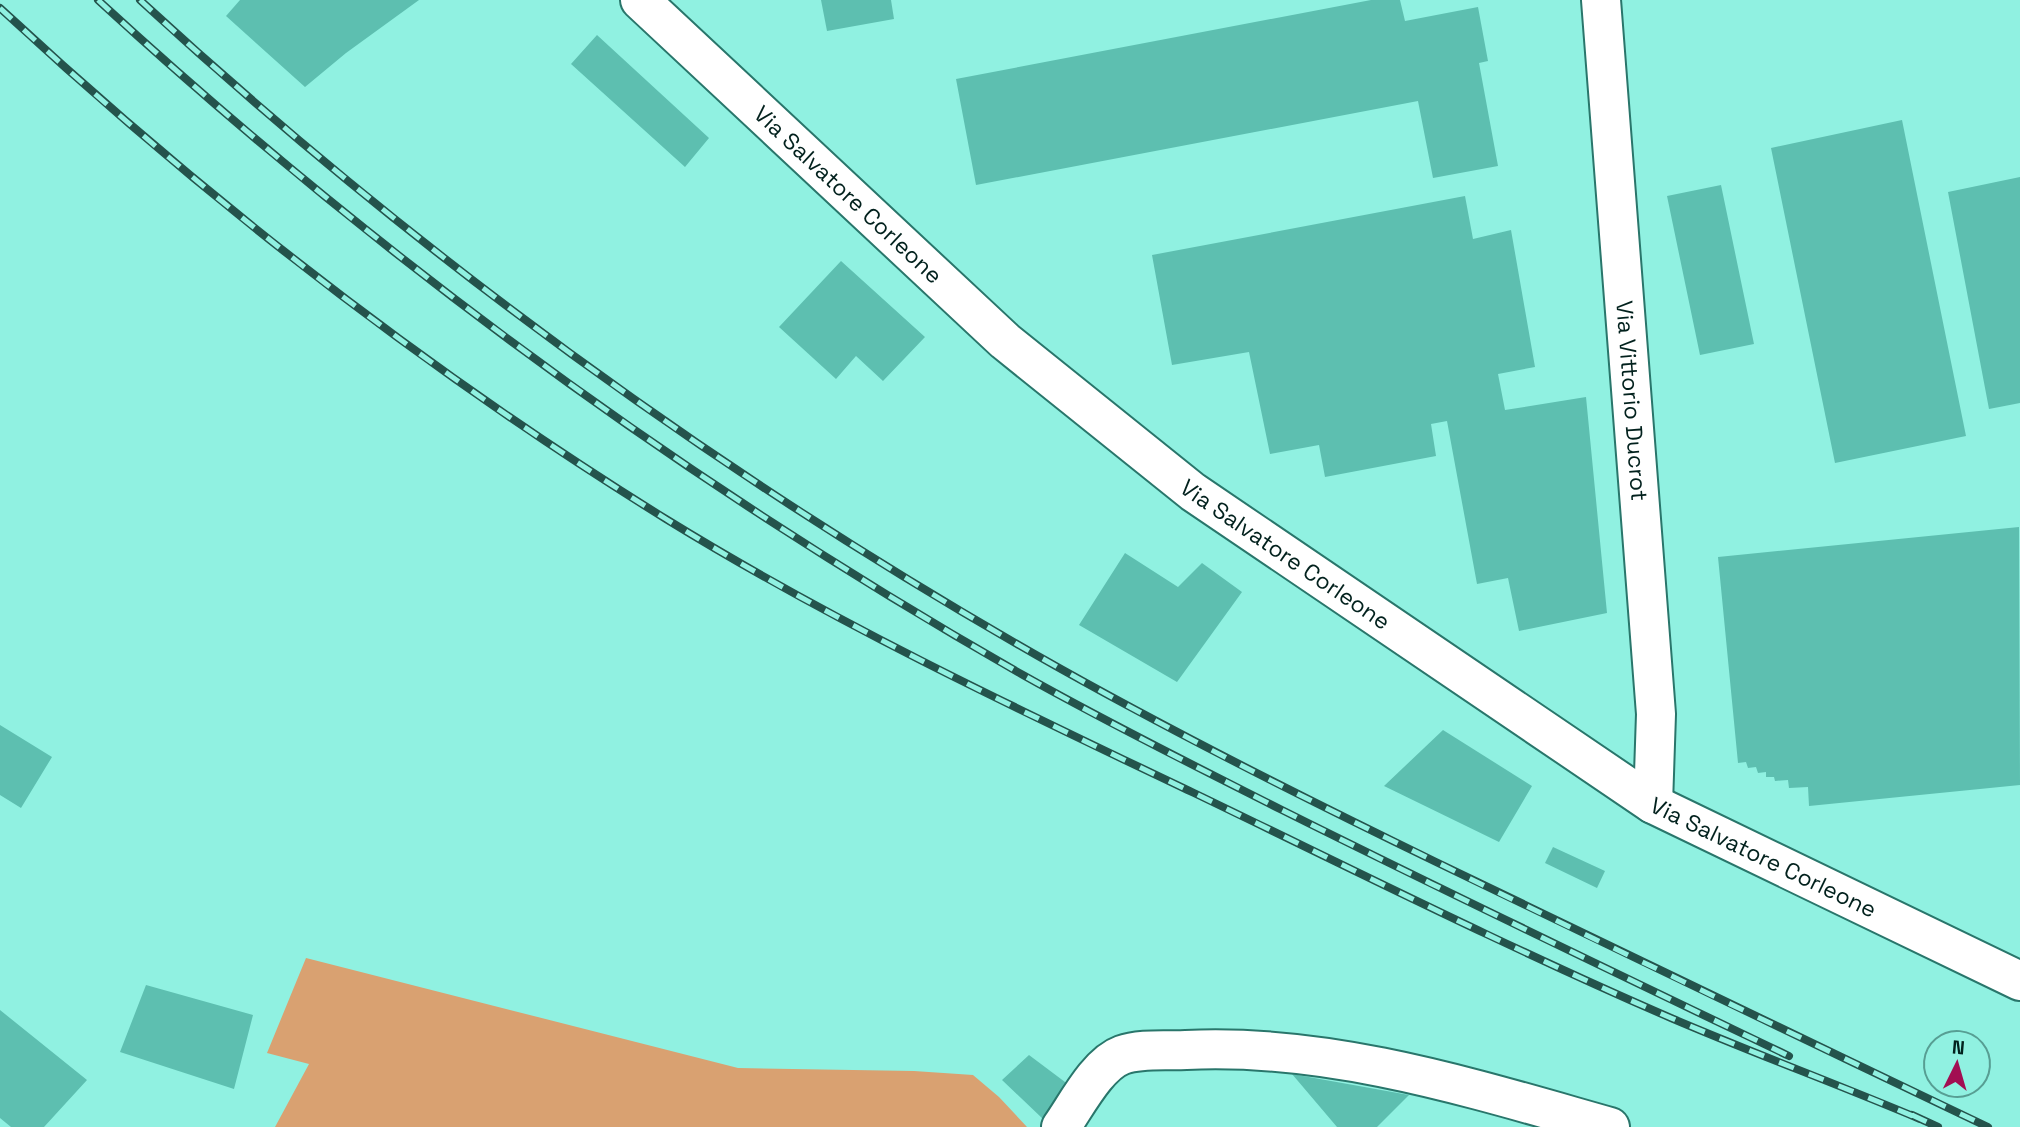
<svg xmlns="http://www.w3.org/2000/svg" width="2020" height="1127" font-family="'Space Grotesk',sans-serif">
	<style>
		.green { fill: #d9a171 }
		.building { fill: #5dbfb0 }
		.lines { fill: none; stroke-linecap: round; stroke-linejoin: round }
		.street-casing { stroke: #29766b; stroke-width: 42 }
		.secondary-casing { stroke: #29766b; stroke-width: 42 }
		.street { stroke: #fff; stroke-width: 38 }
		.secondary { stroke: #fff; stroke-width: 38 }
		.rail-casing { stroke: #24534c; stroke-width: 8 }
		.rail { stroke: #90f1e1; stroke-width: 5; stroke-dasharray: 16; stroke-linecap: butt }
		.labels { text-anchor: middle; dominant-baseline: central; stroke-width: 5; stroke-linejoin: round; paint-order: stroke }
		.street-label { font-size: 23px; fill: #02211d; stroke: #90f1e1 }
	</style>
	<rect width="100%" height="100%" fill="#90f1e1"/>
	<!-- green -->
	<path class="green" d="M 306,958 L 738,1068 L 914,1071 L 973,1075 L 999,1097 L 1027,1127 L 275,1127 L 309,1064 L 267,1053 Z"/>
	<!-- building -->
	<path class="building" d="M 240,0 L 419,0 L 346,53 L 305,87 L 226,16 Z
		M 821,0 L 891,0 L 894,19 L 827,31 Z
		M 1371,0 L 1400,0 L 1405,21 L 1478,7 L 1488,61 L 1479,63 L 1498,166 L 1433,178 L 1418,101 L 976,185 L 956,79 Z
		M 597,35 L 709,138 L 685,167 L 571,64 Z
		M 1902,120 L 1966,436 L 1835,463 L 1771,148 Z
		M 2020,177 L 2020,403 L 1989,409 L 1948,192 Z
		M 1721,185 L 1754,344 L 1700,355 L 1667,196 Z
		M 1465,196 L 1473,239 L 1511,230 L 1535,367 L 1498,374 L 1505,410 L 1586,397 L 1607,613 L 1519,631 L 1508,578 L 1477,584 L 1447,421 L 1431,424 L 1436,456 L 1325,477 L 1319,445 L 1270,454 L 1249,352 L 1172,365 L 1152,255 Z
		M 841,261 L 925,337 L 883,381 L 856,356 L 836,379 L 779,327 Z
		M 2019,527 L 2020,785 L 1809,806 L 1808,787 L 1789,788 L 1788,780 L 1775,781 L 1774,777 L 1766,777 L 1766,772 L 1758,773 L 1756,767 L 1748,768 L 1746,762 L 1738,763 L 1718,557 Z
		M 1125,553 L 1178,587 L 1202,563 L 1242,592 L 1177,682 L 1079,625 Z
		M 0,725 L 52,757 L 21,808 L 0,795 Z
		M 1443,730 L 1532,786 L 1499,842 L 1384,786 Z
		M 1553,847 L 1605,871 L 1597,888 L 1545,863 Z
		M 146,985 L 253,1015 L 234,1089 L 120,1052 Z
		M 0,1010 L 87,1080 L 44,1127 L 11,1127 L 0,1118 Z
		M 1029,1055 L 1073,1088 L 1043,1119 L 1002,1080 Z
		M 1292,1074 L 1409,1095 L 1377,1127 L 1337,1127 Z"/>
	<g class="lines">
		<defs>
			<g id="street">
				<path id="s1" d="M 1601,0 L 1656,714 L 1653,804"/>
				<path d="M 1061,1127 C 1076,1106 1097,1064 1122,1055 C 1141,1048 1166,1051 1186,1050 C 1331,1043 1472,1088 1610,1127"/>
			</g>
			<g id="secondary">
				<path id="s2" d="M 640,0 L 1005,341 L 1193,492 L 1653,804 L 2020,981"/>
			</g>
		</defs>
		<!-- street casing -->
		<use href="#street" class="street-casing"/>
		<!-- secondary casing -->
		<use href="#secondary" class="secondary-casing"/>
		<!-- street -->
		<use href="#street" class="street"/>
		<!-- secondary -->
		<use href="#secondary" class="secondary"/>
		<defs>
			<path id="rail" d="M 98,0 C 380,259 690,485 1023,675 C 1108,723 1195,766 1282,810 C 1450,894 1620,975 1789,1056
				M 140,0 C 414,252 715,472 1038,656 C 1168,730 1302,797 1436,862 C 1620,952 1804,1039 1988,1127
				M 0,8 C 206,199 427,371 666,519 C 835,623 1015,708 1194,793 C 1352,869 1509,948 1671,1018 C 1753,1053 1837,1084 1920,1119
				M 1912,1115 L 1938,1127"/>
		</defs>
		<!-- rail casing -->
		<use href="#rail" class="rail-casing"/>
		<!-- rail -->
		<use href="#rail" class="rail"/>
	</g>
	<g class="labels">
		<!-- street labels -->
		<g class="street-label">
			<text stroke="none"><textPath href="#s2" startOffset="285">Via Salvatore Corleone</textPath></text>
			<text stroke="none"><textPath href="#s1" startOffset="402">Via Vittorio Ducrot</textPath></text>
			<text stroke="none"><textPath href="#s2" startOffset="852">Via Salvatore Corleone</textPath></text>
			<text stroke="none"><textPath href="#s2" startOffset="1419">Via Salvatore Corleone</textPath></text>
		</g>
	</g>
	<!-- north arrow -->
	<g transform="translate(1957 1064) rotate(5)"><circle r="33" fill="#90f1e1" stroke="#579e93" stroke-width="2"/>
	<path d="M0-5L12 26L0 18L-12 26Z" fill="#a20e52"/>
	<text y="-10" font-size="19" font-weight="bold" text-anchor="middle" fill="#02211d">N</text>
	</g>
</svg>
